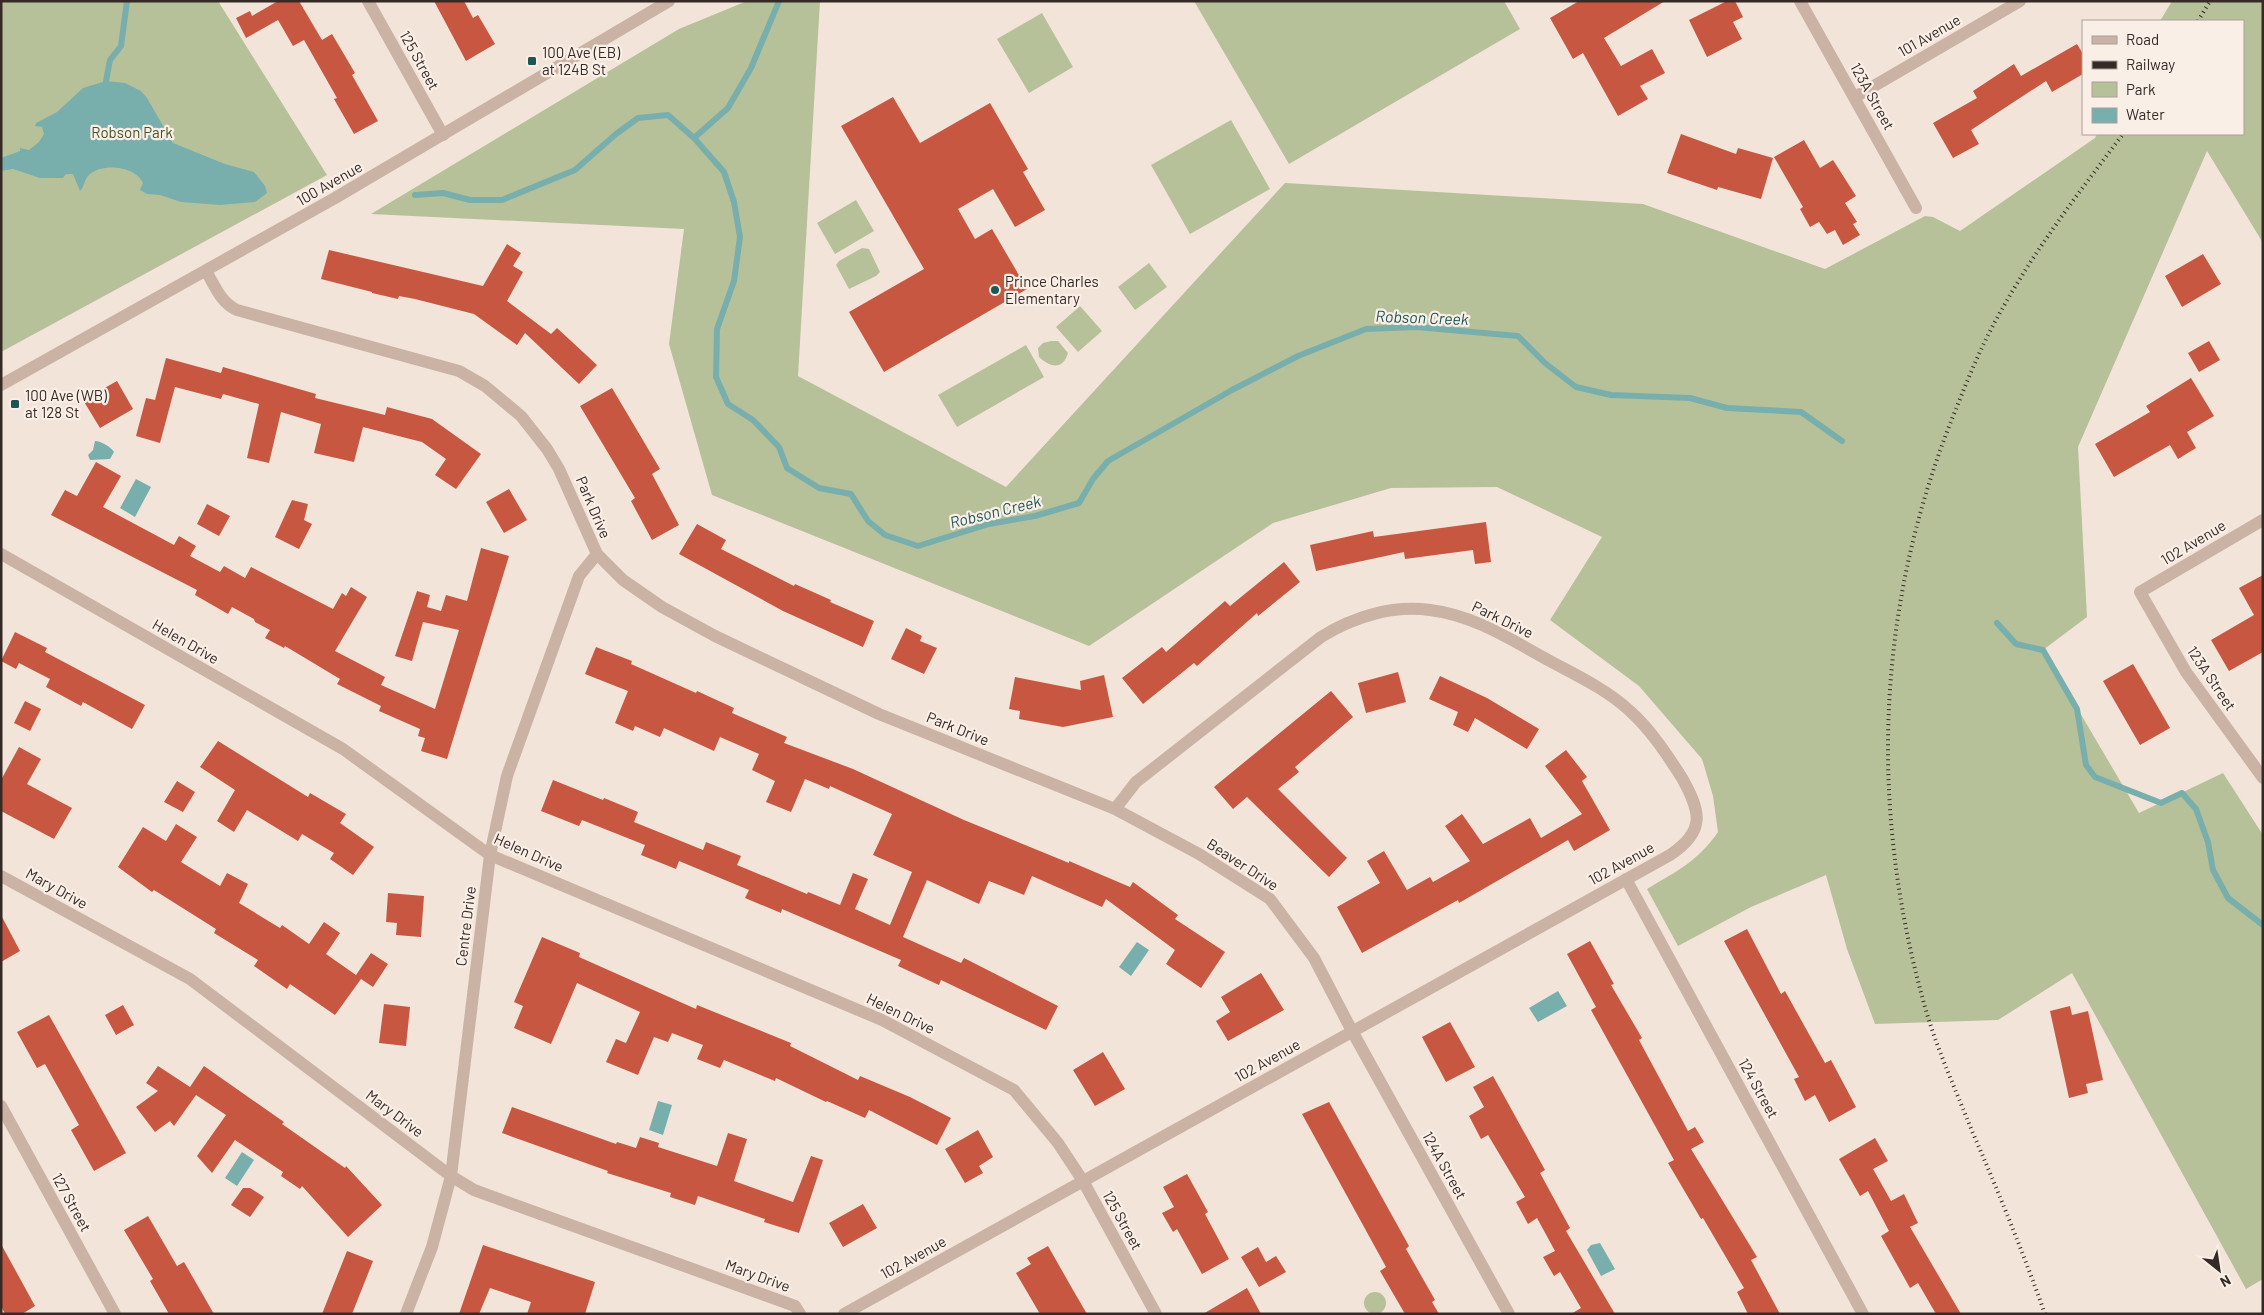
<svg xmlns="http://www.w3.org/2000/svg" width="2264" height="1315" font-family="Barlow,sans-serif">
	<style>
		.green { fill: #b7c199 }
		.water { fill: #78afad }
		.lines { fill: none; stroke-linecap: round; stroke-linejoin: round }
		.stream { stroke: #78afad; stroke-width: 6 }
		.building { fill: #c85742 }
		.minor { stroke: #cab3a5; stroke-width: 12 }
		.tertiary { stroke: #cab3a5; stroke-width: 12 }
		.rail { stroke: #362a27; stroke-width: 4; stroke-dasharray: 1 4; stroke-linecap: butt }
		.poi-dot { fill: #1c5756; stroke: #f9efe6; stroke-width: 2 }
		.labels { text-anchor: middle; dominant-baseline: central; stroke-width: 4.5; stroke-linejoin: round; paint-order: stroke }
		.street-label { font-size: 15px; fill: #362a27; stroke: #f9efe6 }
		.poi-label { font-size: 15px; fill: #362a27; stroke: #f9efe6; text-anchor: start }
		.park-label { font-size: 15px; fill: #48542a; stroke: #f9efe6 }
		.water-label { font-size: 16px; font-style: italic; fill: #1c5756; stroke: #f9efe6 }
	</style>
	<rect width="100%" height="100%" fill="#f2e4d9"/>
	<!-- green -->
	<path class="green" d="M 1,1 L 218,1 L 327,175 L 1,352 Z
		M 747,1 L 820,1 L 798,376 L 1006,487 L 1285,183 L 1643,204 L 1825,269 L 1925,216 L 1933,217 L 1960,231 L 2095,138 L 2097,134 L 2243,134 L 2243,21 L 2160,21 L 2172,1 L 2263,1 L 2263,243 L 2207,151 L 2078,447 L 2087,617 L 2043,650 L 2139,813 L 2223,773 L 2263,835 L 2263,1279 L 2246,1289 L 2072,973 L 1998,1020 L 1875,1024 L 1847,949 L 1826,875 L 1751,907 L 1678,946 L 1647,889 C 1677,871 1698,861 1718,832 L 1713,796 L 1702,759 L 1639,686 L 1550,620 L 1602,537 L 1497,487 L 1391,488 L 1273,523 L 1089,646 L 712,495 L 669,344 L 684,229 L 371,214 L 679,29 Z
		M 1194,1 L 1504,1 L 1520,29 L 1289,164 Z
		M 1042,13 L 1073,67 L 1029,93 L 997,39 Z
		M 1231,120 L 1270,189 L 1190,234 L 1151,165 Z
		M 856,200 L 874,231 L 835,254 L 817,223 Z
		M 862,248 L 869,249 L 880,272 L 876,276 L 849,289 L 836,265 L 839,261 Z
		M 1149,263 L 1167,287 L 1135,310 L 1118,287 Z
		M 1080,306 L 1102,331 L 1078,352 L 1056,327 Z
		M 1051,341 L 1058,341 L 1068,353 C 1063,370 1051,368 1039,357 L 1038,348 L 1043,343 Z
		M 1026,345 L 1044,377 L 957,427 L 938,395 Z
		M1364 1303a11 11 0 1 1 22 0a11 11 0 1 1-22 0Z"/>
	<!-- water -->
	<path class="water" d="M 106,81 L 125,83 L 141,91 L 147,98 L 173,143 L 225,164 L 254,172 L 265,186 L 267,193 L 255,202 L 220,205 L 181,202 L 160,195 L 147,194 L 140,190 L 143,183 C 135,166 104,163 90,174 C 84,179 85,186 80,191 L 73,174 L 66,174 L 63,178 L 40,178 L 13,169 L 1,171 L 1,158 L 20,151 L 20,148 L 29,150 L 39,142 L 44,134 L 42,127 L 35,126 L 36,123 L 57,112 L 83,88 Z
		M 95,441 C 101,441 111,447 114,452 L 110,459 L 90,460 L 88,455 L 93,450 Z
		M 136,479 L 151,487 L 135,517 L 120,508 Z
		M 1137,942 L 1149,950 L 1131,976 L 1119,967 Z
		M 1558,991 L 1567,1006 L 1538,1022 L 1529,1008 Z
		M 658,1101 L 672,1105 L 663,1135 L 649,1130 Z
		M 242,1152 L 254,1160 L 237,1186 L 225,1178 Z
		M 1600,1243 L 1615,1269 L 1601,1276 L 1587,1250 L 1591,1245 Z"/>
	<g class="lines">
		<!-- stream -->
		<path class="stream" d="M 106,81 L 110,60 L 121,46 L 127,1
			M 694,138 L 728,108 L 751,68 L 779,1
			M 415,195 L 443,193 L 470,200 L 502,200 L 575,170 L 616,134 L 638,118 L 668,115 L 694,138 L 724,172 L 734,202 L 740,237 L 734,281 L 717,329 L 716,377 L 728,404 L 753,420 L 779,447 L 787,468 L 819,488 L 851,494 L 868,521 L 885,535 L 918,546 L 989,524 L 1035,516 L 1079,503 L 1093,479 L 1108,461 L 1232,390 L 1298,356 L 1366,329 L 1416,327 L 1518,336 L 1545,363 L 1576,387 L 1611,395 L 1690,398 L 1727,408 L 1801,412 L 1842,441
			M 1997,623 L 2016,644 L 2043,650 L 2077,709 L 2086,765 L 2095,777 L 2161,803 L 2182,793 L 2196,809 L 2208,842 L 2213,870 L 2228,898 L 2263,925"/>
	</g>
	<!-- building -->
	<path class="building" d="M 278,1 L 299,1 L 322,40 L 332,34 L 355,73 L 352,75 L 378,121 L 354,134 L 334,99 L 337,98 L 304,40 L 293,46 L 278,20 L 246,38 L 236,18 L 250,11 L 252,16 Z
		M 434,1 L 464,1 L 473,18 L 478,15 L 495,44 L 466,61 Z
		M 1579,1 L 1665,1 L 1604,38 L 1621,66 L 1652,49 L 1665,73 L 1640,86 L 1648,99 L 1618,116 L 1583,53 L 1573,59 L 1550,18 Z
		M 1727,1 L 1735,1 L 1743,17 L 1733,22 L 1742,39 L 1707,57 L 1689,20 Z
		M 2077,44 L 2083,54 L 2083,74 L 2052,92 L 2046,81 L 1971,130 L 1979,144 L 1953,158 L 1933,123 L 1977,98 L 1973,91 L 2014,64 L 2021,76 Z
		M 893,97 L 920,143 L 990,103 L 1028,169 L 1023,172 L 1045,210 L 1015,227 L 993,189 L 958,209 L 975,239 L 992,229 L 1027,289 L 884,372 L 849,312 L 924,269 L 841,126 Z
		M 1681,134 L 1736,154 L 1738,148 L 1773,158 L 1761,199 L 1718,187 L 1717,190 L 1667,173 Z
		M 1804,140 L 1820,168 L 1833,160 L 1856,196 L 1845,203 L 1857,222 L 1853,224 L 1860,235 L 1843,245 L 1835,230 L 1827,234 L 1819,222 L 1810,227 L 1800,209 L 1803,207 L 1774,157 Z
		M 507,244 L 521,253 L 513,266 L 523,272 L 507,301 L 551,334 L 557,328 L 597,365 L 579,384 L 525,333 L 517,345 L 474,314 L 415,299 L 399,296 L 398,299 L 372,293 L 372,292 L 321,279 L 329,250 L 483,286 Z
		M 2203,254 L 2221,284 L 2182,307 L 2165,276 Z
		M 2209,341 L 2220,360 L 2199,372 L 2188,353 Z
		M 166,358 L 221,373 L 223,367 L 316,394 L 315,398 L 385,415 L 387,407 L 432,419 L 481,454 L 456,489 L 435,475 L 446,459 L 422,442 L 363,427 L 354,462 L 314,453 L 321,424 L 281,412 L 269,463 L 247,458 L 259,404 L 223,394 L 221,399 L 175,387 L 160,443 L 136,436 L 146,398 L 155,400 Z
		M 2191,378 L 2214,416 L 2187,432 L 2196,448 L 2178,459 L 2170,445 L 2114,477 L 2095,444 L 2150,412 L 2146,406 Z
		M 117,381 L 133,409 L 100,428 L 83,400 Z
		M 612,388 L 660,469 L 652,474 L 679,525 L 652,540 L 631,501 L 635,498 L 580,406 Z
		M 96,462 L 121,476 L 103,507 L 174,545 L 179,536 L 196,546 L 190,556 L 220,572 L 224,566 L 245,578 L 251,567 L 333,609 L 342,593 L 346,596 L 351,587 L 367,597 L 335,651 L 385,677 L 381,685 L 435,709 L 459,630 L 423,622 L 412,661 L 395,656 L 417,591 L 430,595 L 427,607 L 441,611 L 446,595 L 467,601 L 481,548 L 509,556 L 447,759 L 421,751 L 425,738 L 418,736 L 420,729 L 379,711 L 381,706 L 337,684 L 340,679 L 285,646 L 284,648 L 265,638 L 270,630 L 255,622 L 254,619 L 232,607 L 228,614 L 195,595 L 197,590 L 51,515 L 65,490 L 77,496 Z
		M 509,489 L 527,520 L 504,533 L 486,502 Z
		M 292,500 L 308,504 L 304,520 L 312,524 L 299,549 L 275,537 Z
		M 207,504 L 230,516 L 219,536 L 197,524 Z
		M 1486,522 L 1491,562 L 1475,564 L 1473,550 L 1405,559 L 1404,552 L 1316,571 L 1310,545 L 1373,531 L 1374,537 Z
		M 697,524 L 726,540 L 721,549 L 794,586 L 795,584 L 831,600 L 830,602 L 874,621 L 863,647 L 783,611 L 679,554 Z
		M 1284,562 L 1300,582 L 1258,616 L 1257,613 L 1197,666 L 1194,663 L 1143,704 L 1122,678 L 1162,647 L 1166,652 L 1225,601 L 1230,606 Z
		M 2263,575 L 2263,652 L 2229,671 L 2211,640 L 2254,615 L 2239,588 Z
		M 906,628 L 922,636 L 920,641 L 937,648 L 924,674 L 891,659 Z
		M 15,632 L 47,648 L 45,652 L 145,705 L 132,729 L 83,702 L 81,706 L 46,687 L 50,679 L 19,663 L 16,669 L 1,661 Z
		M 596,647 L 632,661 L 631,664 L 696,693 L 697,691 L 734,708 L 732,713 L 787,737 L 784,743 L 853,769 L 964,820 L 1069,863 L 1069,861 L 1130,887 L 1133,882 L 1178,915 L 1175,919 L 1225,952 L 1201,988 L 1166,964 L 1175,950 L 1106,899 L 1102,907 L 1032,876 L 1024,895 L 989,881 L 979,904 L 927,880 L 903,937 L 961,963 L 964,958 L 1058,1006 L 1046,1030 L 941,980 L 939,985 L 898,966 L 901,960 L 836,932 L 782,909 L 781,913 L 745,898 L 749,890 L 679,861 L 676,869 L 641,855 L 645,845 L 582,820 L 579,826 L 541,811 L 553,780 L 603,800 L 604,798 L 638,812 L 634,822 L 703,850 L 706,842 L 741,856 L 737,865 L 807,894 L 808,892 L 840,905 L 853,873 L 868,879 L 855,909 L 890,925 L 912,872 L 873,855 L 892,814 L 830,786 L 829,789 L 805,779 L 791,812 L 766,802 L 775,781 L 752,770 L 759,754 L 720,737 L 714,751 L 664,728 L 660,737 L 635,726 L 633,731 L 615,723 L 628,691 L 585,674 Z
		M 2133,664 L 2170,728 L 2140,745 L 2103,681 Z
		M 1398,672 L 1406,702 L 1366,713 L 1358,683 Z
		M 1104,675 L 1113,717 L 1063,727 L 1019,719 L 1020,711 L 1009,709 L 1015,677 L 1081,690 L 1080,681 Z
		M 1440,676 L 1487,698 L 1539,729 L 1527,749 L 1475,718 L 1468,732 L 1453,725 L 1458,712 L 1429,699 Z
		M 1331,691 L 1353,717 L 1295,767 L 1299,772 L 1278,789 L 1347,858 L 1329,877 L 1247,797 L 1233,809 L 1214,787 Z
		M 25,701 L 41,709 L 30,731 L 14,723 Z
		M 218,741 L 308,797 L 310,793 L 346,814 L 340,823 L 374,847 L 353,875 L 330,859 L 334,853 L 302,834 L 298,841 L 247,810 L 234,832 L 217,821 L 235,790 L 200,767 Z
		M 19,747 L 41,759 L 27,784 L 72,808 L 54,839 L 1,811 L 1,780 Z
		M 1566,750 L 1587,777 L 1582,781 L 1610,830 L 1574,851 L 1568,840 L 1459,903 L 1458,900 L 1362,953 L 1337,907 L 1380,883 L 1367,861 L 1384,851 L 1407,890 L 1430,877 L 1433,882 L 1470,861 L 1445,826 L 1462,814 L 1483,844 L 1530,818 L 1541,838 L 1582,814 L 1545,766 Z
		M 177,781 L 195,792 L 183,812 L 164,802 Z
		M 176,824 L 197,837 L 181,862 L 220,886 L 227,873 L 248,884 L 239,903 L 280,928 L 282,925 L 309,944 L 324,922 L 340,933 L 326,954 L 356,975 L 371,953 L 388,964 L 373,987 L 361,979 L 335,1015 L 290,984 L 287,989 L 254,966 L 258,960 L 214,933 L 216,929 L 154,890 L 152,892 L 118,867 L 143,827 L 166,841 Z
		M 388,893 L 424,896 L 421,937 L 396,935 L 397,923 L 386,922 Z
		M 1,915 L 20,951 L 1,962 Z
		M 1747,929 L 1781,994 L 1785,991 L 1825,1063 L 1831,1060 L 1856,1107 L 1829,1122 L 1815,1095 L 1805,1101 L 1794,1079 L 1799,1077 L 1724,941 Z
		M 542,937 L 580,953 L 579,957 L 696,1009 L 697,1005 L 791,1043 L 790,1046 L 858,1080 L 860,1076 L 910,1097 L 951,1118 L 937,1145 L 869,1110 L 865,1118 L 827,1101 L 826,1102 L 776,1078 L 775,1081 L 724,1060 L 720,1068 L 697,1059 L 703,1045 L 672,1033 L 668,1042 L 654,1037 L 638,1075 L 606,1062 L 616,1039 L 626,1043 L 640,1012 L 577,983 L 551,1044 L 514,1028 L 523,1006 L 514,1002 Z
		M 1590,941 L 1614,984 L 1611,985 L 1642,1038 L 1639,1040 L 1688,1131 L 1695,1127 L 1704,1142 L 1691,1149 L 1757,1257 L 1751,1260 L 1780,1314 L 1748,1314 L 1737,1292 L 1744,1288 L 1703,1218 L 1701,1219 L 1668,1163 L 1674,1160 L 1591,1010 L 1596,1007 L 1567,954 Z
		M 1261,973 L 1284,1010 L 1228,1041 L 1216,1021 L 1230,1012 L 1221,997 Z
		M 384,1004 L 410,1007 L 406,1046 L 379,1043 Z
		M 123,1005 L 134,1025 L 116,1035 L 105,1015 Z
		M 2070,1006 L 2072,1015 L 2088,1011 L 2103,1080 L 2086,1084 L 2088,1093 L 2069,1098 L 2050,1011 Z
		M 49,1015 L 126,1153 L 94,1171 L 71,1130 L 79,1125 L 45,1064 L 37,1068 L 17,1032 Z
		M 1450,1022 L 1475,1067 L 1446,1082 L 1422,1037 Z
		M 1103,1052 L 1125,1089 L 1095,1106 L 1073,1070 Z
		M 158,1066 L 190,1087 L 204,1066 L 284,1122 L 282,1124 L 345,1168 L 346,1166 L 382,1205 L 348,1237 L 302,1186 L 300,1189 L 281,1176 L 283,1172 L 235,1140 L 212,1173 L 197,1156 L 226,1115 L 196,1095 L 174,1126 L 170,1121 L 155,1132 L 136,1107 L 158,1091 L 146,1083 Z
		M 1493,1076 L 1545,1170 L 1540,1173 L 1570,1228 L 1566,1231 L 1615,1314 L 1571,1314 L 1581,1308 L 1560,1272 L 1554,1276 L 1543,1257 L 1555,1251 L 1537,1218 L 1528,1224 L 1516,1202 L 1525,1197 L 1488,1135 L 1481,1139 L 1469,1116 L 1484,1107 L 1473,1087 Z
		M 1329,1102 L 1409,1246 L 1406,1249 L 1435,1300 L 1432,1302 L 1439,1314 L 1405,1314 L 1380,1271 L 1386,1267 L 1302,1114 Z
		M 512,1107 L 616,1144 L 617,1142 L 636,1148 L 640,1137 L 659,1143 L 658,1147 L 717,1166 L 728,1133 L 747,1139 L 734,1181 L 793,1202 L 811,1156 L 823,1160 L 799,1233 L 764,1222 L 765,1219 L 698,1196 L 695,1205 L 670,1197 L 671,1193 L 607,1173 L 608,1171 L 502,1133 Z
		M 978,1130 L 993,1157 L 979,1166 L 983,1173 L 965,1183 L 945,1149 Z
		M 1875,1138 L 1888,1161 L 1873,1169 L 1891,1201 L 1904,1194 L 1918,1223 L 1910,1227 L 1961,1314 L 1936,1314 L 1918,1283 L 1910,1288 L 1881,1236 L 1889,1231 L 1868,1191 L 1860,1196 L 1839,1159 Z
		M 1187,1174 L 1208,1212 L 1205,1214 L 1229,1259 L 1202,1274 L 1177,1229 L 1173,1232 L 1162,1213 L 1174,1207 L 1163,1187 Z
		M 243,1188 L 250,1188 L 264,1197 L 250,1217 L 231,1205 Z
		M 863,1204 L 877,1228 L 843,1247 L 829,1223 Z
		M 148,1216 L 177,1266 L 184,1262 L 214,1314 L 169,1314 L 150,1281 L 153,1279 L 124,1230 Z
		M 1,1244 L 35,1306 L 22,1314 L 5,1314 L 1,1306 Z
		M 483,1245 L 595,1282 L 585,1314 L 527,1314 L 531,1302 L 490,1288 L 479,1314 L 459,1314 Z
		M 1048,1246 L 1073,1290 L 1087,1314 L 1040,1314 L 1016,1273 L 1031,1264 L 1027,1258 Z
		M 1258,1247 L 1266,1262 L 1276,1256 L 1286,1272 L 1259,1287 L 1241,1257 Z
		M 347,1251 L 373,1261 L 352,1314 L 322,1314 Z
		M 1247,1288 L 1261,1314 L 1203,1314 Z"/>
	<g class="lines">
		<!-- minor -->
		<path class="minor" d="M 368,1 L 443,135
			M 1800,1 L 1916,208
			M 1855,97 L 2020,1
			M 206,271 C 215,286 221,303 237,310 L 459,371 L 485,386 L 521,416 L 547,449 L 559,469 L 597,554 L 623,580 L 662,607 L 715,636 L 879,714 L 1115,809 L 1136,782 L 1321,637 C 1353,617 1392,605 1430,610 C 1473,615 1510,639 1548,660 C 1576,675 1608,690 1631,712 C 1651,730 1668,756 1682,778 C 1701,812 1706,831 1670,855 L 844,1314
			M 2263,520 L 2140,592 L 2186,672 L 2263,778
			M 1,554 L 343,749 L 490,855 L 882,1020 L 1014,1090 L 1058,1143 L 1083,1181 L 1156,1314
			M 1115,809 L 1199,854 L 1270,899 L 1314,958 L 1352,1031 L 1509,1314
			M 1,876 L 190,979 L 451,1176 L 474,1190 L 795,1306 L 800,1314
			M 1626,879 L 1863,1314
			M 1,1106 L 115,1314
			M 406,1314 L 432,1247 L 451,1176 L 490,855 L 507,776 L 579,576 L 597,554"/>
		<!-- tertiary -->
		<path class="tertiary" d="M 1,385 L 335,198 L 669,1"/>
		<!-- rail -->
		<path class="rail" d="M 2198,21 L 2210,1
			M 2045,1314 C 2023,1252 1998,1191 1972,1131 C 1955,1088 1935,1045 1923,1000 C 1868,800 1877,602 1956,409 C 1969,376 1983,342 2001,311 C 2036,248 2080,191 2123,134"/>
	</g>
	<!-- markers -->
	<g class="poi-dot">
		<rect x="527" y="56" width="10" height="10" rx="2.5"/>
		<circle cx="995" cy="290" r="5"/>
		<rect x="10" y="399" width="10" height="10" rx="2.5"/>
	</g>
	<g class="labels">
		<!-- street labels -->
		<g class="street-label">
			<text transform="translate(1929 35) rotate(-30)">101 Avenue</text>
			<text transform="translate(420 60) rotate(61)">125 Street</text>
			<text transform="translate(1873 96) rotate(61)">123A Street</text>
			<text transform="translate(329 183) rotate(-30)">100 Avenue</text>
			<text transform="translate(594 507) rotate(67)">Park Drive</text>
			<text transform="translate(2193 542) rotate(-31)">102 Avenue</text>
			<text transform="translate(1503 619) rotate(26)">Park Drive</text>
			<text transform="translate(186 641) rotate(30)">Helen Drive</text>
			<text transform="translate(2212 678) rotate(56)">123A Street</text>
			<text transform="translate(958 728) rotate(22)">Park Drive</text>
			<text transform="translate(529 852) rotate(24)">Helen Drive</text>
			<text transform="translate(1621 863) rotate(-29)">102 Avenue</text>
			<text transform="translate(1243 864) rotate(33)">Beaver Drive</text>
			<text transform="translate(57 888) rotate(29)">Mary Drive</text>
			<text transform="translate(465 926) rotate(-83)">Centre Drive</text>
			<text transform="translate(901 1013) rotate(26)">Helen Drive</text>
			<text transform="translate(1267 1060) rotate(-29)">102 Avenue</text>
			<text transform="translate(1759 1088) rotate(61)">124 Street</text>
			<text transform="translate(395 1113) rotate(37)">Mary Drive</text>
			<text transform="translate(1445 1165) rotate(61)">124A Street</text>
			<text transform="translate(72 1202) rotate(61)">127 Street</text>
			<text transform="translate(1123 1220) rotate(61)">125 Street</text>
			<text transform="translate(913 1257) rotate(-29)">102 Avenue</text>
			<text transform="translate(758 1275) rotate(20)">Mary Drive</text>
		</g>
		<!-- poi labels -->
		<g class="poi-label">
			<text x="542" y="52">100 Ave (EB)<tspan x="542" dy="17">at 124B St</tspan></text>
			<text x="1005" y="281">Prince Charles<tspan x="1005" dy="17">Elementary</tspan></text>
			<text x="25" y="395">100 Ave (WB)<tspan x="25" dy="17">at 128 St</tspan></text>
		</g>
		<!-- park labels -->
		<g class="park-label">
			<text x="132" y="132">Robson Park</text>
		</g>
		<!-- water labels -->
		<g class="water-label">
			<text transform="translate(1422 317) rotate(2)">Robson Creek</text>
			<text transform="translate(995 511) rotate(-14)">Robson Creek</text>
		</g>
	</g>
	<!-- border -->
	<rect width="2264" height="1315" fill="none" stroke="#362a27" stroke-width="5"/>
	<!-- legend -->
	<rect x="2082" y="20" width="162" height="115" fill="#f9efe6" stroke="#aba09a"/>
	<rect x="2092" y="36" width="25" height="8" fill="#cab3a5" stroke="#aba09a"/>
	<text x="2126" y="45" font-size="15" fill="#362a27">Road</text>
	<rect x="2092" y="61" width="25" height="8" fill="#362a27" stroke="#aba09a"/>
	<text x="2126" y="70" font-size="15" fill="#362a27">Railway</text>
	<rect x="2092" y="82" width="25" height="15" fill="#b7c199" stroke="#aba09a"/>
	<text x="2126" y="95" font-size="15" fill="#362a27">Park</text>
	<rect x="2092" y="108" width="25" height="15" fill="#78afad" stroke="#aba09a"/>
	<text x="2126" y="120" font-size="15" fill="#362a27">Water</text>
	<!-- north arrow -->
	<g transform="translate(2219 1270) rotate(150)" stroke="#f9efe6" stroke-width="4" paint-order="stroke">
	<path d="M0-4L9 19L0 12L-9 19Z" fill="#362a27"/>
	<text y="-8" font-size="14" font-weight="bold" text-anchor="middle" fill="#362a27">N</text>
	</g>
</svg>
